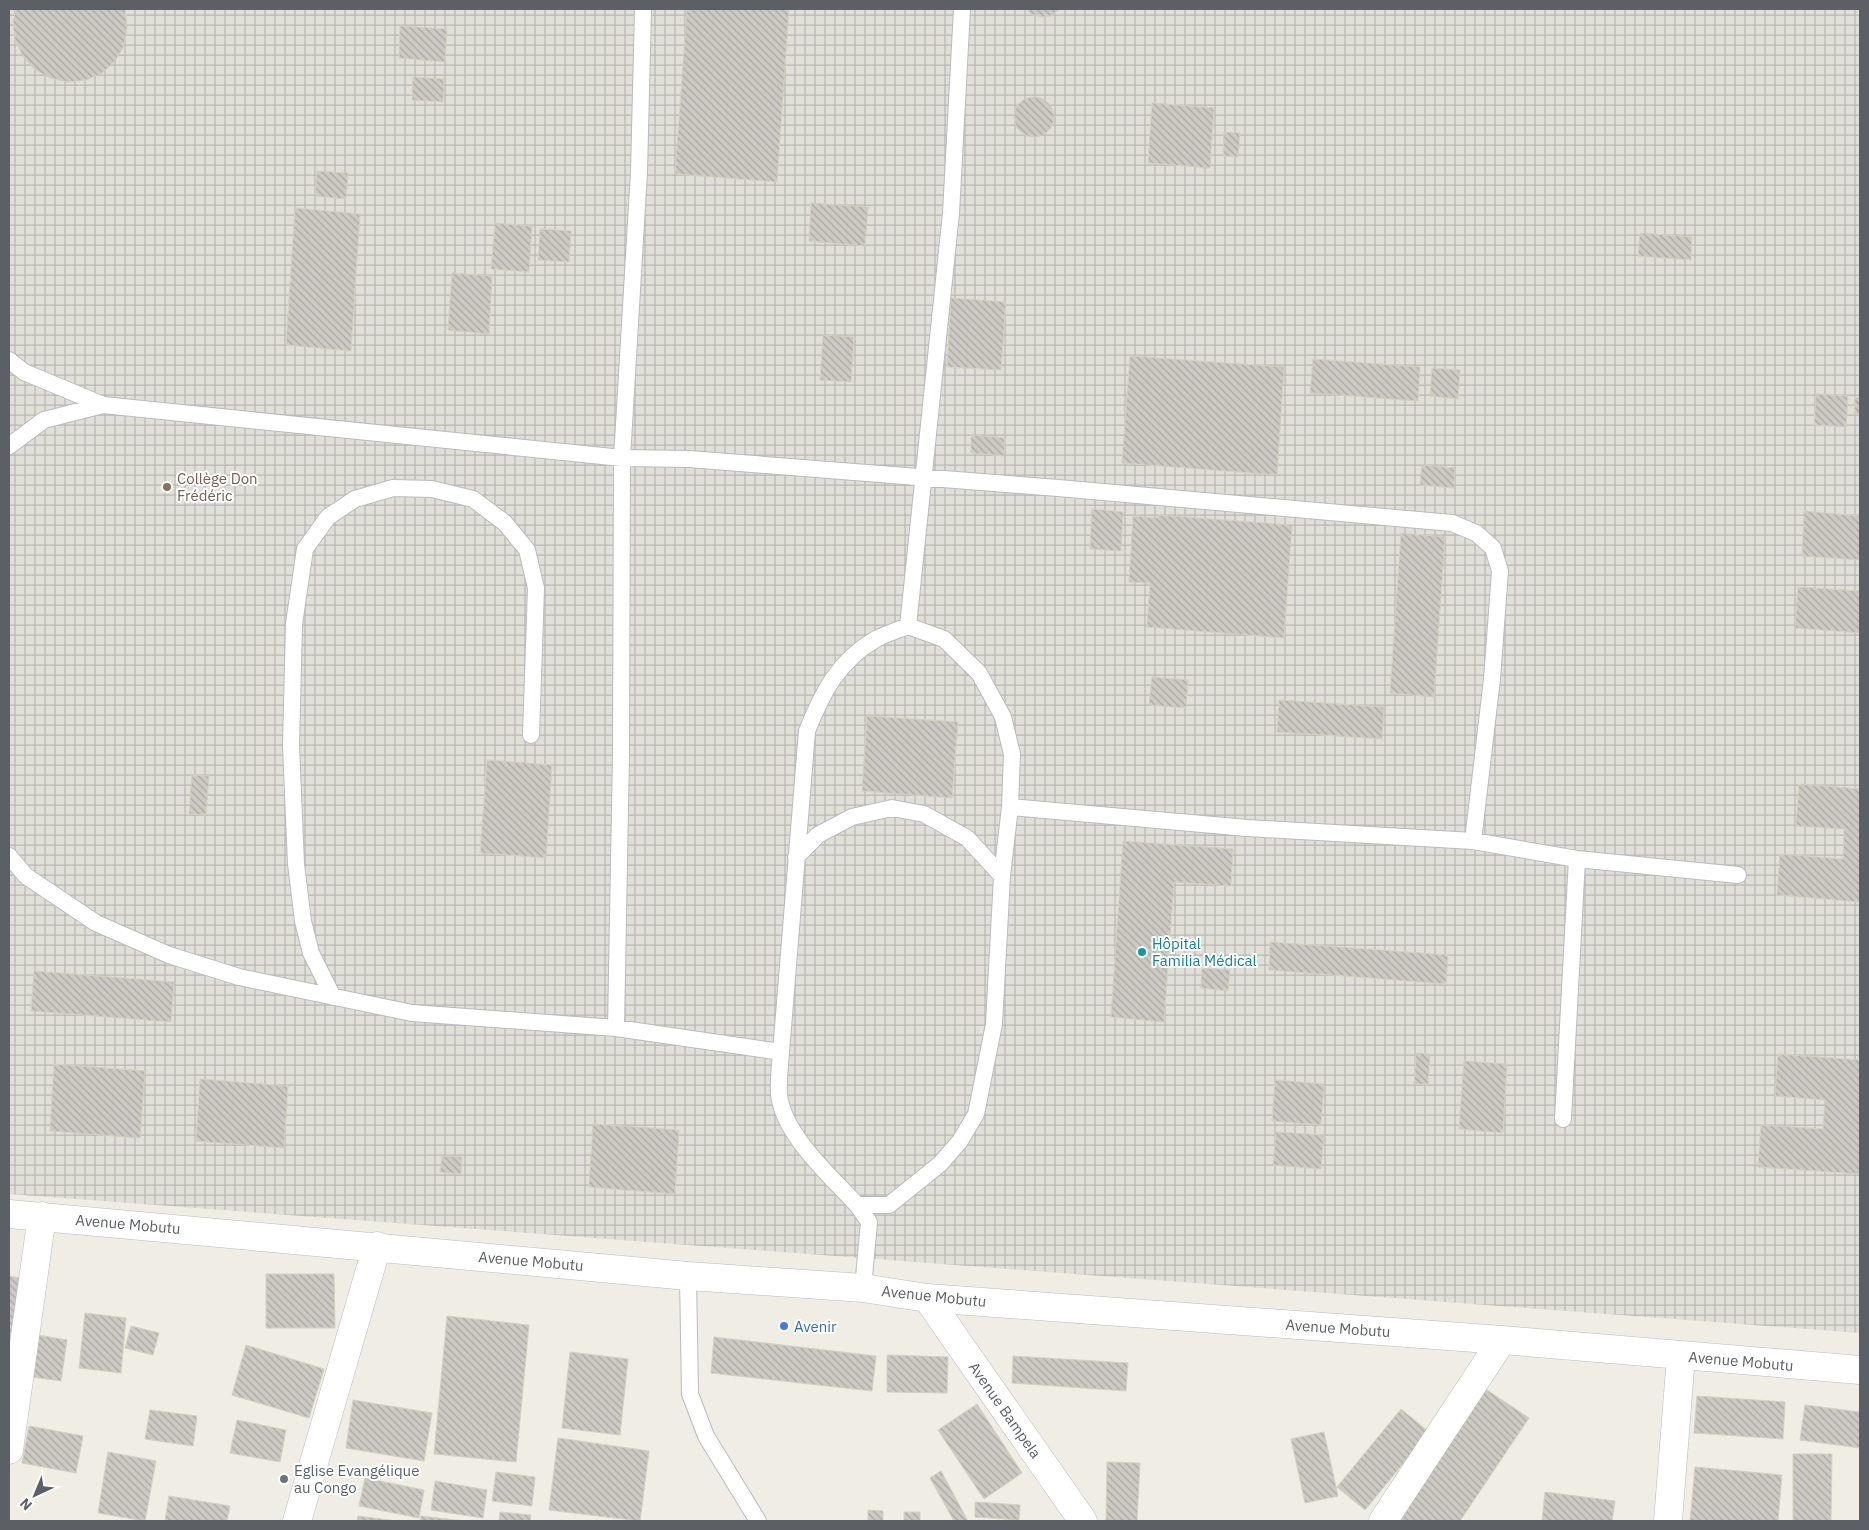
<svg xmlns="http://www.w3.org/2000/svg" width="1869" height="1530" font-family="'IBM Plex Sans',sans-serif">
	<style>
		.industrial { fill: url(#industrial-grid) }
		.building { fill: url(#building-back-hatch); stroke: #d4d0c2 }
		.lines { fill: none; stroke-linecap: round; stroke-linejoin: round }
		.lane-casing { stroke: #b9bbc0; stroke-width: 18 }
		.street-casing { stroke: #b9bbc0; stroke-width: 29 }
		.lane { stroke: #fff; stroke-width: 16 }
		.street { stroke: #fff; stroke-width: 28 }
		.education-dot { fill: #8d6e63; stroke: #fff; stroke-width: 2 }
		.culture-dot { fill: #0f9aa8; stroke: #fff; stroke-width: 2 }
		.shop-dot { fill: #3f7fe0; stroke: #fff; stroke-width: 2 }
		.worship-dot { fill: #6b7280; stroke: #fff; stroke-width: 2 }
		.labels { text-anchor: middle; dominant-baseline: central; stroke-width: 4; stroke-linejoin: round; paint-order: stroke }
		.education-label { font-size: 15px; fill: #785e54; stroke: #fff; text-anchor: start }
		.culture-label { font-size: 15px; fill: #0d838f; stroke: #fff; text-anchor: start }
		.street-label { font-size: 15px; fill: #5c5f65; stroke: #fff }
		.shop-label { font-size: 15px; fill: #366cbe; stroke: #fff; text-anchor: start }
		.worship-label { font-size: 15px; fill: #5b616d; stroke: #fff; text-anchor: start }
	</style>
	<defs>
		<pattern id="industrial-grid" width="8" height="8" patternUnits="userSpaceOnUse" patternTransform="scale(1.25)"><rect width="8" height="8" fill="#e0dfd8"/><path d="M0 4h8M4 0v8" fill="none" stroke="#b9b8b3"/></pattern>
		<pattern id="building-back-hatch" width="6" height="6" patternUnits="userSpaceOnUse" patternTransform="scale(1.25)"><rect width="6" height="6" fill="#cccac3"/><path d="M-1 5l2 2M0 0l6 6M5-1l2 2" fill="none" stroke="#a9a7a2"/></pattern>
	</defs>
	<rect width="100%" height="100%" fill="#efede4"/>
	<!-- industrial -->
	<path class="industrial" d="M 9,9 L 1860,9 L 1860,1333 L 9,1194 Z"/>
	<!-- building -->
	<path class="building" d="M 16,9 L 125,9 L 127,28 L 124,46 L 115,61 L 102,73 L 86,80 L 68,82 L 50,78 L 34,69 L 23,56 L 15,40 L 13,22 Z
		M 687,9 L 789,9 L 777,182 L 675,174 Z
		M 1027,9 L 1060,9 L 1051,16 L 1041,17 L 1031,14 Z
		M 400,26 L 447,29 L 445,62 L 399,58 Z
		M 413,77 L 444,79 L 443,102 L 412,100 Z
		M1014 117a20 20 0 1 1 40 0a20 20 0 1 1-40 0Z
		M 1152,103 L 1214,108 L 1210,168 L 1148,163 Z
		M 1224,132 L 1240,133 L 1238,157 L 1223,156 Z
		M 317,171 L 348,173 L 346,199 L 315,196 Z
		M 811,203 L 868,207 L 865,246 L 809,241 Z
		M 295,208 L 360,214 L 351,351 L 286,345 Z
		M 495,223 L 532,226 L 529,272 L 491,269 Z
		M 540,229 L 571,231 L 569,262 L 538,260 Z
		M 1640,233 L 1692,237 L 1691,260 L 1638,256 Z
		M 452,273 L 492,276 L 489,334 L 448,330 Z
		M 951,298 L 1006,302 L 1001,370 L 947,367 Z
		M 823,335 L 854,337 L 851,382 L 820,380 Z
		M 1130,356 L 1284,367 L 1277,475 L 1122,463 Z
		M 1313,359 L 1420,367 L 1418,401 L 1310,393 Z
		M 1432,368 L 1460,370 L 1458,399 L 1430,396 Z
		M 1816,394 L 1848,396 L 1846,427 L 1814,425 Z
		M 1855,397 L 1860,398 L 1860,415 L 1854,414 Z
		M 971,435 L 1005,438 L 1004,456 L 971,453 Z
		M 1422,465 L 1455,468 L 1454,488 L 1420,485 Z
		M 1092,509 L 1123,512 L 1121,551 L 1090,549 Z
		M 1804,511 L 1860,516 L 1860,560 L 1802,556 Z
		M 1158,515 L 1292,525 L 1284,638 L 1147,627 L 1150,583 L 1129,582 L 1133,516 L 1157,518 Z
		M 1401,533 L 1445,537 L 1434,697 L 1390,693 Z
		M 1798,587 L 1860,591 L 1860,633 L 1795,628 Z
		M 1152,677 L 1188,680 L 1186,708 L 1149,705 Z
		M 1279,700 L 1384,707 L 1382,739 L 1277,732 Z
		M 867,716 L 958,722 L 952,798 L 862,791 Z
		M 487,760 L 552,765 L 546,858 L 480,853 Z
		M 192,775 L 209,776 L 206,815 L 189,814 Z
		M 1799,784 L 1860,789 L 1860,902 L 1777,895 L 1780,854 L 1843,859 L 1844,829 L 1796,826 Z
		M 1123,841 L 1233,849 L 1231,886 L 1174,882 L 1164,1022 L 1111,1017 Z
		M 1270,942 L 1448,955 L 1446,984 L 1269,970 Z
		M 1202,968 L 1230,970 L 1228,991 L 1201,988 Z
		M 34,971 L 174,982 L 171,1022 L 31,1011 Z
		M 1416,1053 L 1430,1054 L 1428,1085 L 1414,1084 Z
		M 1778,1054 L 1860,1060 L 1860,1174 L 1758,1167 L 1761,1125 L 1823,1129 L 1825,1100 L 1775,1096 Z
		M 1464,1061 L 1507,1064 L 1503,1133 L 1459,1129 Z
		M 54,1064 L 145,1071 L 140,1138 L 50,1131 Z
		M 200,1079 L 288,1086 L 284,1148 L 196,1141 Z
		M 1275,1080 L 1324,1084 L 1321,1125 L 1272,1121 Z
		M 593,1124 L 679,1130 L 675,1194 L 589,1187 Z
		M 1276,1132 L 1324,1135 L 1321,1169 L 1273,1165 Z
		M 442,1156 L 462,1157 L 461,1174 L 440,1172 Z
		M 266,1274 L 334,1274 L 335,1328 L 266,1328 Z
		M 9,1276 L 20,1278 L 9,1349 Z
		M 85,1313 L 126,1318 L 121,1373 L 79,1368 Z
		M 447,1316 L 529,1325 L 516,1462 L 434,1454 Z
		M 131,1326 L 159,1333 L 153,1355 L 125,1348 Z
		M 38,1335 L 67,1340 L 61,1381 L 32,1377 Z
		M 714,1337 L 876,1356 L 872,1391 L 711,1373 Z
		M 246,1345 L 324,1369 L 309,1418 L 232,1395 Z
		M 570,1352 L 628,1359 L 620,1435 L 562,1428 Z
		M 887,1355 L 948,1357 L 947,1393 L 887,1392 Z
		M 1013,1356 L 1128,1363 L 1126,1391 L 1012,1383 Z
		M 1484,1388 L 1529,1418 L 1460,1521 L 1396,1521 Z
		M 1697,1396 L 1785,1402 L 1783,1439 L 1694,1433 Z
		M 353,1400 L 432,1413 L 424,1461 L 346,1448 Z
		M 977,1404 L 1022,1473 L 984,1499 L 938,1430 Z
		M 1805,1405 L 1860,1412 L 1860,1448 L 1800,1440 Z
		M 1401,1409 L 1429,1432 L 1365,1510 L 1337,1487 Z
		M 150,1410 L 197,1416 L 193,1446 L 145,1439 Z
		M 237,1420 L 286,1430 L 280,1462 L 230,1453 Z
		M 29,1426 L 83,1436 L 76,1473 L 22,1463 Z
		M 1324,1432 L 1338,1496 L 1305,1503 L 1291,1439 Z
		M 558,1438 L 649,1451 L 640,1521 L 549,1510 Z
		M 108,1452 L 156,1461 L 145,1521 L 98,1513 Z
		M 1793,1454 L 1832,1454 L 1831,1521 L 1793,1521 Z
		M 1107,1462 L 1140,1463 L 1137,1521 L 1106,1521 Z
		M 1695,1467 L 1782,1475 L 1778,1521 L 1690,1521 Z
		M 941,1471 L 968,1521 L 954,1521 L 930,1478 Z
		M 496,1472 L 535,1477 L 532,1506 L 492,1501 Z
		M 365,1478 L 424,1490 L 419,1518 L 359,1506 Z
		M 435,1481 L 487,1490 L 483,1518 L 431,1510 Z
		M 1545,1492 L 1615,1501 L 1612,1521 L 1542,1521 Z
		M 169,1496 L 230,1506 L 227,1521 L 165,1521 Z
		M 975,1502 L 1020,1505 L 1019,1520 L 975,1517 Z
		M 868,1510 L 883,1511 L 883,1521 L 868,1521 Z
		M 500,1512 L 531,1515 L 530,1521 L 499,1521 Z
		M 904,1512 L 920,1512 L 920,1521 L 904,1521 Z
		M 358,1516 L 397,1521 L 357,1521 Z
		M 421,1516 L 464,1521 L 420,1521 Z"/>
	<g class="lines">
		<defs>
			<path id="lane" d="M 9,360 L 24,372 L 103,405 L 622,458 L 689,459 L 1058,488 L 1452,523 L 1476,533 L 1493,548 L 1500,571 L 1492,679 L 1473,841
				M 9,446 L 44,420 L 103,405
				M 908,626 L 944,639 L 979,673 L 1003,717 L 1012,754 L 1010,807 L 1002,876 L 994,1024 L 976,1114 L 960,1141 L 940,1164 L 889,1205 L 857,1205 C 831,1176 784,1136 779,1095 C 778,1082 780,1066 781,1052 L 807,731 C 822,693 838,661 876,639 C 886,634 898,630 908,626 Z
				M 908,626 L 951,213 L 962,9
				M 1010,807 L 1247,828 L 1473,841 L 1577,859 L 1738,875
				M 9,856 L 26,876 L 96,923 L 169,955 L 239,977 L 412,1013 L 616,1028 L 781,1052
				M 796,857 L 818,835 L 852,817 L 892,808 L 924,814 L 967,838 L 1002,876
				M 333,997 L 311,953 L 303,921 L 296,864 L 291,746 L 294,624 L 305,549 L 328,517 L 355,499 L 393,488 L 432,489 L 473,499 L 505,523 L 527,550 L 536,588 L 531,735
				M 616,1028 L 621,753 L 622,458 L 639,172 L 643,9
				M 1563,1119 L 1577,859
				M 857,1205 L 869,1222 L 863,1288
				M 688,1276 L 690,1394 L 706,1436 L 758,1521"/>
			<path id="street" d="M 9,1214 L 688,1276 L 863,1288 L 927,1298 L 1502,1340 L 1860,1370
				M 927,1298 L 1083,1521
				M 9,1450 L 42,1216
				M 297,1521 L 377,1246
				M 1383,1521 L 1502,1340
				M 1668,1521 L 1681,1356"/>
		</defs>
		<!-- lane casing -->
		<use href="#lane" class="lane-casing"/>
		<!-- street casing -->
		<use href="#street" class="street-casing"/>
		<!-- lane -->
		<use href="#lane" class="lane"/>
		<!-- street -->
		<use href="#street" class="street"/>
	</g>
	<!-- markers -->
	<circle class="education-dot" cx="167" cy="487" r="5"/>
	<circle class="culture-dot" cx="1142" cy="952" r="5"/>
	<circle class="shop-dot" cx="784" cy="1326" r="5"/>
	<circle class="worship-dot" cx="284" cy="1479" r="5"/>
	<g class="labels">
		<!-- education labels -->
		<g class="education-label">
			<text x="177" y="478">Collège Don<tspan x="177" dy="17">Frédéric</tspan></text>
		</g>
		<!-- culture labels -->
		<g class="culture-label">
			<text x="1152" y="943">Hôpital<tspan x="1152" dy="17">Familia Médical</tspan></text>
		</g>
		<!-- street labels -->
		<g class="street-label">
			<text transform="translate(128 1224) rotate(5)">Avenue Mobutu</text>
			<text transform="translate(531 1261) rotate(5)">Avenue Mobutu</text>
			<text transform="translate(934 1296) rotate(6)">Avenue Mobutu</text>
			<text transform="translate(1338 1328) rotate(4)">Avenue Mobutu</text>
			<text transform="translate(1741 1361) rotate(5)">Avenue Mobutu</text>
			<text transform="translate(1005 1410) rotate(55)">Avenue Bampela</text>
		</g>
		<!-- shop labels -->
		<g class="shop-label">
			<text x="794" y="1326">Avenir</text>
		</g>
		<!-- worship labels -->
		<g class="worship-label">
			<text x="294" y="1470">Eglise Evangélique<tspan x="294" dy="17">au Congo</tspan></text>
		</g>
	</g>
	<!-- border -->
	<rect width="1869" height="1530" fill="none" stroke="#5c5f65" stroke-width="20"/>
	<!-- north arrow -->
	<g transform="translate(35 1495) rotate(224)" stroke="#ffffff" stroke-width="4" paint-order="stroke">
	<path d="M0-4L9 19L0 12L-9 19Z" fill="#5c5f65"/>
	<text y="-8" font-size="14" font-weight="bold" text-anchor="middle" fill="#5c5f65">N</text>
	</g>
</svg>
